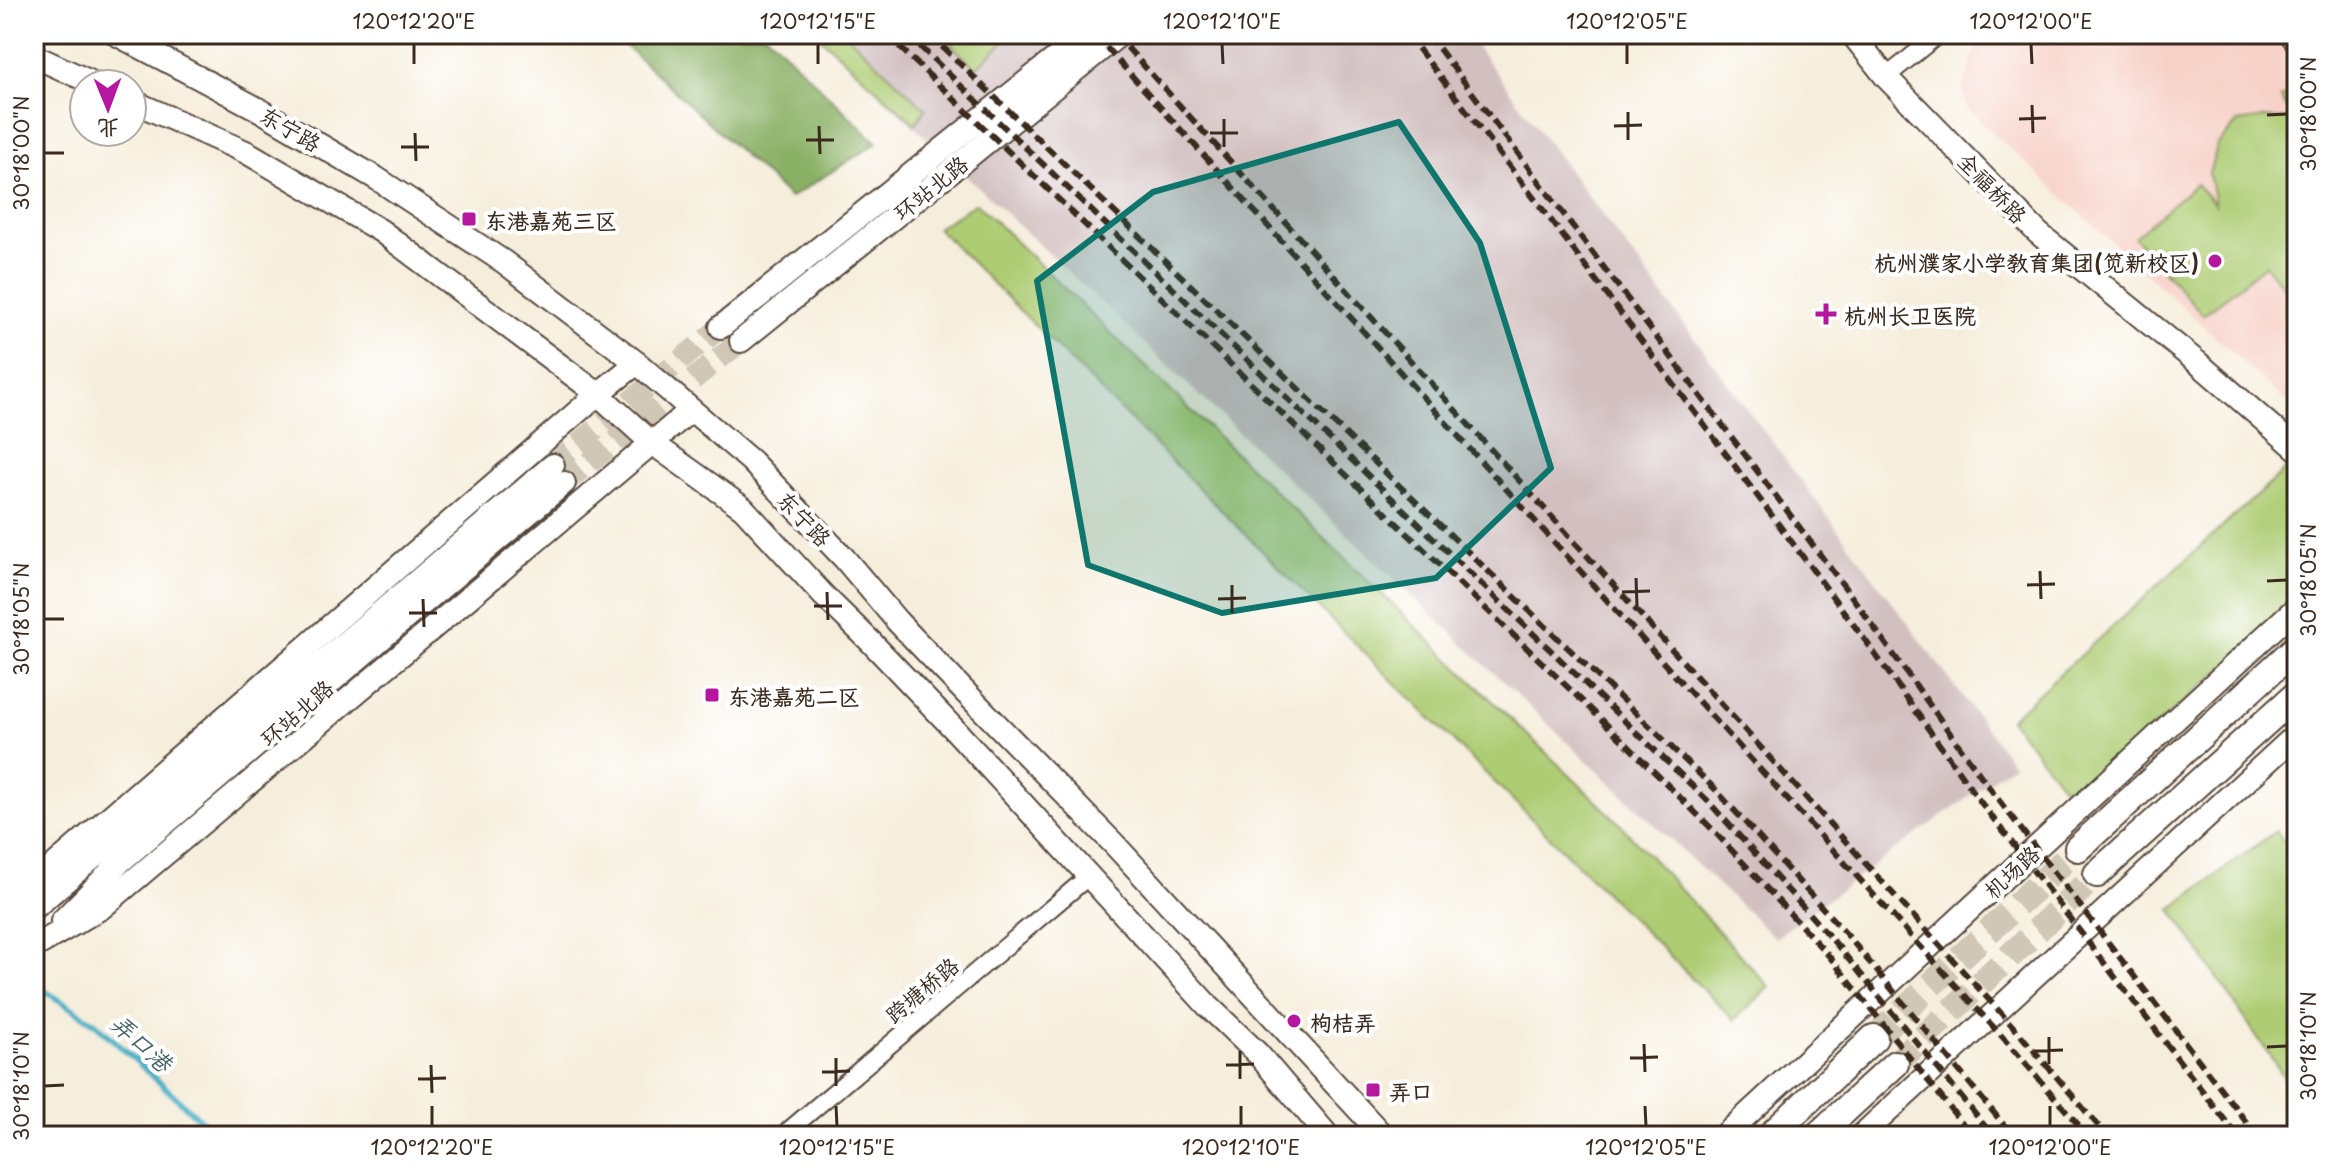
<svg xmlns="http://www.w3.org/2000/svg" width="2331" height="1170" font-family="'Playpen Sans','LXGW WenKai TC',sans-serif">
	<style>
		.built { fill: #f7d1c8 }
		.industrial { fill: #d2bfc0 }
		.green { fill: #adcc73; stroke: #747b48; stroke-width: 2 }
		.forest { fill: #8ab065; stroke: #626d42; stroke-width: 2 }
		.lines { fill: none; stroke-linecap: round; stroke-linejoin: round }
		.stream { stroke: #4ab1c9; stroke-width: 6 }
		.secondary-tunnel { stroke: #d1c7b6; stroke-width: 22; stroke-dasharray: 22 11; stroke-linecap: butt }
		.primary-tunnel { stroke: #d1c7b6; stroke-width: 26; stroke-dasharray: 26 13; stroke-linecap: butt }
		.street-casing { stroke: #57473a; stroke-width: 20 }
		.secondary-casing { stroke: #57473a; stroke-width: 26 }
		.primary-casing { stroke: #57473a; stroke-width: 30 }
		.street { stroke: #fff; stroke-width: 16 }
		.secondary { stroke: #fff; stroke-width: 22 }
		.primary { stroke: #fff; stroke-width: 26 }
		.rail { stroke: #3b2a1e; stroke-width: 6; stroke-dasharray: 12 6; stroke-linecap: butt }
		.marked { fill: #0f766e; fill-opacity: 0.2; stroke: #0f766e; stroke-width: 6; stroke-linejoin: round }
		.ticks { fill: none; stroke: #3b2a1e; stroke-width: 3 }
		.poi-dot { fill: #b5179e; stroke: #fff; stroke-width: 3 }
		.labels { text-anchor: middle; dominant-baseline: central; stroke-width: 8; stroke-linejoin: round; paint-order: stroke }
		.street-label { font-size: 22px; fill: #3b2a1e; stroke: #fff }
		.poi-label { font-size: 22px; font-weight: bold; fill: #3b2a1e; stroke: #fff; text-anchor: start }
		.water-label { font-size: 24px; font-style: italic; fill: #416062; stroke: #fff }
		.neatline { fill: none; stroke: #3b2a1e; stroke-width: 3 }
		.ticks-label { font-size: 20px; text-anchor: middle; fill: #3b2a1e }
	</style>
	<rect width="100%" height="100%" fill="#fff"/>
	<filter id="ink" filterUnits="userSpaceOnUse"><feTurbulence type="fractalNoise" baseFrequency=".0125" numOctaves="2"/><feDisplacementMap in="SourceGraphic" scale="16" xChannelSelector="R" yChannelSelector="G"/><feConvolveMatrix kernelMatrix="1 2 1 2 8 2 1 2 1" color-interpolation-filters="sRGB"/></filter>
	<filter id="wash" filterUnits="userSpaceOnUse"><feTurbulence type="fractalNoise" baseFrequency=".006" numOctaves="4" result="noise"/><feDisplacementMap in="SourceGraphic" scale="32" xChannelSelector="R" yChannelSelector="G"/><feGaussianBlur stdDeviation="1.8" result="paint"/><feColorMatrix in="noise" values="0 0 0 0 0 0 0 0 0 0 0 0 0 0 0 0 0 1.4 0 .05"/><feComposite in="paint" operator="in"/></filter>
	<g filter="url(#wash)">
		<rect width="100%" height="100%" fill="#f6eedc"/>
		<!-- built -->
		<path class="built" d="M 1994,34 L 2276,34 L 2297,61 L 2297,412 L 1968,110 L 1962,89 L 1975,51 Z"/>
		<!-- industrial -->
		<path class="industrial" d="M 816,34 L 1467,34 L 2013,764 L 1775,938 Z"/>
		<!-- green -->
		<path class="green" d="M 816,34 L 846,34 L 926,109 L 915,124 Z
			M 940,34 L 1013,34 L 976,68 Z
			M 2297,89 L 2297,302 L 2265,265 L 2203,315 L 2134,237 L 2196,184 L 2215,204 L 2209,173 L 2218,144 L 2238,122 L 2265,118 L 2294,119 L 2281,98 Z
			M 976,203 L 1618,822 L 1770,987 L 1734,1020 L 937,228 Z
			M 2297,459 L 2297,606 L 2071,797 L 2010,719 Z
			M 2276,831 L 2297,857 L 2297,1096 L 2171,909 Z"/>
		<!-- forest -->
		<path class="forest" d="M 613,34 L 766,34 L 877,143 L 790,198 Z"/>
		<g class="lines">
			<!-- stream -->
			<path class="stream" d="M 34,984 L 95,1023 L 218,1136"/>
		</g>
	</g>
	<g filter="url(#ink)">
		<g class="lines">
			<!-- secondary-tunnel -->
			<path class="secondary-tunnel" d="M 553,465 L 721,327
				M 564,483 L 741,341"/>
			<!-- primary-tunnel -->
			<path class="primary-tunnel" d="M 1874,1038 L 2078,848
				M 1895,1064 L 2097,874"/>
			<defs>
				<path id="street" d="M 2287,34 L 2297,46
					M 1886,77 L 1939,34
					M 782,1136 L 1089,876"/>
				<path id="secondary" d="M 116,34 L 258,109 L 376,178 L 504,262 L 637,363 L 751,461 L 844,558 L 897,621 L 965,692 L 1114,844 L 1383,1136
					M 1852,34 L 1886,77 L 2038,233 L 2197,362 L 2297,449
					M 34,56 L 95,84
					M 132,101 L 248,153 L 381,231 L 598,394 L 652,443 L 743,508 L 824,596 L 870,641 L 956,731 L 1208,1006 L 1258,1054 L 1328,1136
					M 721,327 L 1086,34
					M 741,341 L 1120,34
					M 34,886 L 37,880 L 598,394 L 637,363
					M 34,908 L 553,465
					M 62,921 L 120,862 L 564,483
					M 41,943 L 101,908 L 691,410
					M 1724,1136 L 2297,607
					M 1861,1136 L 2297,734"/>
				<path id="primary" d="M 2078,848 L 2297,647
					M 2097,874 L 2297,694
					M 1770,1136 L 1874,1038
					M 1817,1136 L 1895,1064"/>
			</defs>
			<!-- street casing -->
			<use href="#street" class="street-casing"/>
			<!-- secondary casing -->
			<use href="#secondary" class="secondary-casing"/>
			<!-- primary casing -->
			<use href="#primary" class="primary-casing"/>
			<!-- street -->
			<use href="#street" class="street"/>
			<!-- secondary -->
			<use href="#secondary" class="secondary"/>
			<!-- primary -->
			<use href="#primary" class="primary"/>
			<!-- rail -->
			<path class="rail" d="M 886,34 L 1602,720 L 1713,830 L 1829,956 L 1972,1136
				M 907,34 L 1707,800 L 1837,945 L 1993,1136
				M 929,34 L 1715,789 L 1848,936 L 2013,1136
				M 1094,34 L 2007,1042 L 2088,1136
				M 1115,34 L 2019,1033 L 2107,1136
				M 1407,34 L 1554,224 L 1868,644 L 1979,800 L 2237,1136
				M 1428,34 L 1855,601 L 1991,790 L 2257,1136"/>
		</g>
	</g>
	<!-- marked area -->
	<path class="marked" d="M 1399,122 L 1480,243 L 1551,468 L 1436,578 L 1222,613 L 1088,565 L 1037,281 L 1153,192 Z"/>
	<!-- ticks -->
	<path class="ticks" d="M 414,44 L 414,64M 818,44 L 818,64M 1222,44 L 1223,64M 1627,44 L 1627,64M 2031,44 L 2032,64M 2032,105 L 2033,133M 1628,112 L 1628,140M 2267,115 L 2287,114M 1224,119 L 1224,147M 2019,119 L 2046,118M 819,126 L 820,154M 1614,126 L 1642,125M 415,133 L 416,161M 1210,133 L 1238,133M 806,140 L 834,140M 401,147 L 429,147M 44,153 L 64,153M 2040,571 L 2041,599M 1636,578 L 1637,606M 2267,581 L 2287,580M 1232,585 L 1232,613M 2027,585 L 2055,584M 827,592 L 828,620M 1622,592 L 1650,591M 423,599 L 424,627M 1218,599 L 1246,598M 814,606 L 842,606M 409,613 L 437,613M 44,619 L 64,619M 2049,1037 L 2049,1064M 1644,1044 L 1645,1072M 2267,1047 L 2287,1046M 1240,1051 L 1240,1079M 2035,1051 L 2063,1050M 836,1058 L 836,1086M 1630,1058 L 1658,1057M 431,1065 L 432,1093M 1226,1065 L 1254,1064M 822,1072 L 850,1071M 418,1079 L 446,1078M 44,1086 L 64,1085M 432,1106 L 432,1126M 836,1106 L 837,1126M 1241,1106 L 1241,1126M 1645,1106 L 1646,1126M 2050,1106 L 2050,1126"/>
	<!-- markers -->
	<g class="poi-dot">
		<rect x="461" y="211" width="16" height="16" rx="4"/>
		<circle cx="2215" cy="261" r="8"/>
		<path d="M1822 302h8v8h8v8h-8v8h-8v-8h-8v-8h8z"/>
		<rect x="704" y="687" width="16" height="16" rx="4"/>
		<circle cx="1294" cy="1021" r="8"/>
		<rect x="1365" y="1082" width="16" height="16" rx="4"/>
	</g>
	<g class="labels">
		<!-- street labels -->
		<g class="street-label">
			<text transform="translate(291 128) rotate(30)">东宁路</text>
			<text transform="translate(930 187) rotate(-39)">环站北路</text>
			<text transform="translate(1993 187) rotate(46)">全福桥路</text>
			<text transform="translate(805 518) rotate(46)">东宁路</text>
			<text transform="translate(296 712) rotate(-41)">环站北路</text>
			<text transform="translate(2011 871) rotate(-43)">机场路</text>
			<text transform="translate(921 989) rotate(-40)">跨塘桥路</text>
		</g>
		<!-- poi labels -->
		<g class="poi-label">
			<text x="485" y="219">东港嘉苑三区</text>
			<text x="2199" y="261" text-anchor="end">杭州濮家小学教育集团(笕新校区)</text>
			<text x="1844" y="314">杭州长卫医院</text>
			<text x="728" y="695">东港嘉苑二区</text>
			<text x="1310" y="1021">枸桔弄</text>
			<text x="1389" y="1090">弄口</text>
		</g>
		<!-- water labels -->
		<g class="water-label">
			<text transform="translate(142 1042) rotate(42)">弄口港</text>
		</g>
	</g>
	<!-- margin -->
	<rect width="2331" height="1170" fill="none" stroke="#fff" stroke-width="88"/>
	<!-- north arrow -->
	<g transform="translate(108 108) rotate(179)"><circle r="38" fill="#ffffff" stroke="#b1aaa5" stroke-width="2"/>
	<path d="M0-6L14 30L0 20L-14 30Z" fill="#b5179e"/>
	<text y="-12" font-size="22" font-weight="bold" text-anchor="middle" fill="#3b2a1e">北</text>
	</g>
	<rect x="44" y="44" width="2243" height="1082" class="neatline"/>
	<g class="ticks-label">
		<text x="414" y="29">120°12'20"E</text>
		<text x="818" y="29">120°12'15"E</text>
		<text x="1222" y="29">120°12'10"E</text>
		<text x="1627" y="29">120°12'05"E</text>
		<text x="2031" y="29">120°12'00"E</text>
		<text transform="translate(2309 114) rotate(-90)" y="7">30°18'00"N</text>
		<text transform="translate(22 153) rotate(-90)" y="7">30°18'00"N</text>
		<text transform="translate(2309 580) rotate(-90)" y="7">30°18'05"N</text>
		<text transform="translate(22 619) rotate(-90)" y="7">30°18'05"N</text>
		<text transform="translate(2309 1046) rotate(-90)" y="7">30°18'10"N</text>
		<text transform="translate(22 1086) rotate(-90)" y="7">30°18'10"N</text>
		<text x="432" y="1155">120°12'20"E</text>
		<text x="837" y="1155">120°12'15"E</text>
		<text x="1241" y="1155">120°12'10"E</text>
		<text x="1646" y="1155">120°12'05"E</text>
		<text x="2050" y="1155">120°12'00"E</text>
	</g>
</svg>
